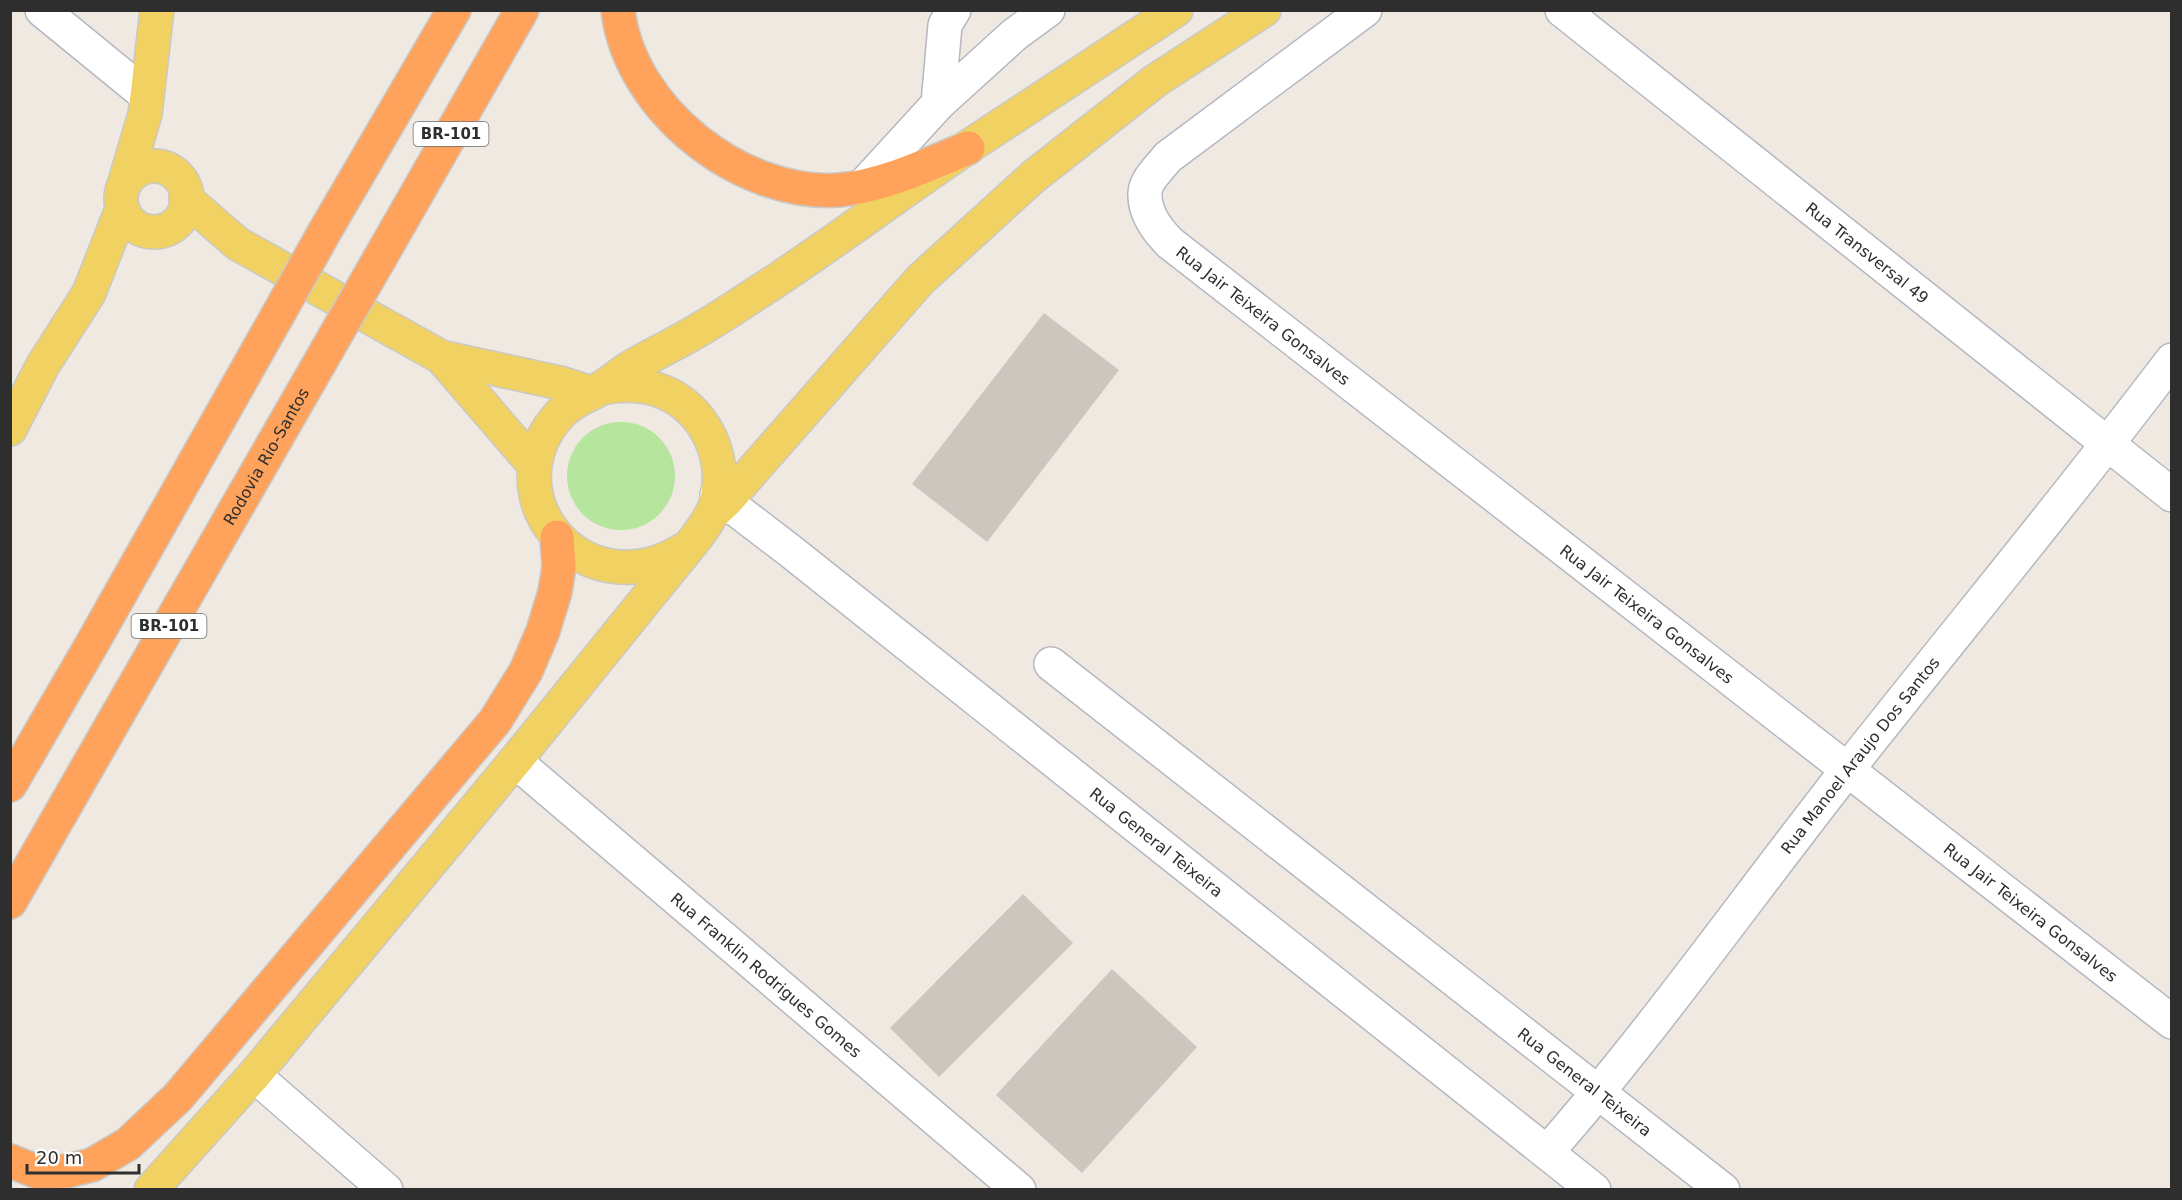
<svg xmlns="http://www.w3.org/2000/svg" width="2182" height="1200" font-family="'DejaVu Sans',sans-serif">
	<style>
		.green { fill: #b6e59e }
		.building { fill: #cbc7bf }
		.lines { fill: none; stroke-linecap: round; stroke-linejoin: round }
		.minor-casing { stroke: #b4b7c1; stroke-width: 36 }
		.major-casing { stroke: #c9c9c9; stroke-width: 36 }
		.highway-casing { stroke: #c9c9c9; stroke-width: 36 }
		.minor { stroke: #fff; stroke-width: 33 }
		.major { stroke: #f2d163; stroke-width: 33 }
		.highway { stroke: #ffa35c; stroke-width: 33 }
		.highway-bridge-casing { stroke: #c9c9c9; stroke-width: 36; stroke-linecap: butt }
		.highway-bridge { stroke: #ffa35c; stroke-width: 33 }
		.labels { text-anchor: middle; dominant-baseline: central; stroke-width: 4.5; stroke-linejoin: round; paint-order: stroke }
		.shield { fill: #fff; stroke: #6d6d6d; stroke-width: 1.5 }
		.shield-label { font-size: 15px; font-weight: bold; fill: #2e2e2e }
		.street-label { font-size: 16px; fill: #2e2e2e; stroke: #fff }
	</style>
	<rect width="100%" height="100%" fill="#efe9e1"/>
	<!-- green -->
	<path class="green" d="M567 476a54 54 0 1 1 108 0a54 54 0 1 1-108 0Z"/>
	<!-- building -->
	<path class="building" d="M 1044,313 L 1119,370 L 987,542 L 912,484 Z
		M 1023,894 L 1073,943 L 939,1077 L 890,1028 Z
		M 1112,969 L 1197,1047 L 1082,1173 L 996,1095 Z"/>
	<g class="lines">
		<defs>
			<g id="minor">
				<path d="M 42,10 L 146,95"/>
				<path id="s1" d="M 1365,10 L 1168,157 C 1160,167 1145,181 1145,193 C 1144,213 1157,230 1170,243 L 2172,1022"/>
				<path id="s2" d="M 1562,10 L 2172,495"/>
				<path d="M 938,104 L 945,25 L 954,10"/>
				<path d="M 862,187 L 938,104 L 1014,35 L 1048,10"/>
				<path id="s3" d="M 717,495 L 789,550 L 1594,1190"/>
				<path id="s4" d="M 1051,664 L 1723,1190"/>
				<path id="s5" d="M 515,761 L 1019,1190"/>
				<path d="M 254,1075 L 386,1190"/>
				<path id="s6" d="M 1548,1151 C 1655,1029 1748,896 1848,769 C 1956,632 2067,499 2172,360"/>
			</g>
			<path id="major" d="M121 199a33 33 0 1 1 66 0a33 33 0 1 1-66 0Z
				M 125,182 L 145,114 L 157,10
				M 186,199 L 238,244 L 441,357 L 560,383 L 591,393
				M 441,357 L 535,466
				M 10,429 L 43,365 L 89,293 L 122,209
				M 712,514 L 726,501 L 920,280 L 1033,177 L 1155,81 L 1264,10
				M 683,550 C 582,612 486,493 561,413 C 573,400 589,396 603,387 C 612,381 620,375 628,369 C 641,361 655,354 668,347 C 697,332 724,315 751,297 C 825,250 895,196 968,147 C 1037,101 1107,56 1176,10
				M 151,1190 L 254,1075 L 515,761 L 695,539 C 703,528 712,517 716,503 C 730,453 699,397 647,387 C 632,384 616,385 601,388"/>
			<g id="highway">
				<path d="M 618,10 C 629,109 741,197 839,190 C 884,186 926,165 968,148"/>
				<path d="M 325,231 L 454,10"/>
				<path d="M 380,258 L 522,10"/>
				<path d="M 10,785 L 92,644 L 275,320"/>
				<path id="s7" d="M 10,902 L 327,350"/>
				<path d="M 10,1161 L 38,1172 L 67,1171 L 92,1165 L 128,1144 L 178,1097 L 495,721 L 526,671 L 543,631 L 555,592 L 559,567 L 557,537"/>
			</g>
		</defs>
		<!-- minor casing -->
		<use href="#minor" class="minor-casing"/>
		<!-- major casing -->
		<use href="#major" class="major-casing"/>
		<!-- highway casing -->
		<use href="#highway" class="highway-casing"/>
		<!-- minor -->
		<use href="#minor" class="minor"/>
		<!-- major -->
		<use href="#major" class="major"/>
		<!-- highway -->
		<use href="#highway" class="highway"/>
		<defs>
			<path id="highway-bridge" d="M 275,320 L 325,231
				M 327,350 L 380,258"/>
		</defs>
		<!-- highway-bridge casing -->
		<use href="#highway-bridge" class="highway-bridge-casing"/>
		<!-- highway-bridge -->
		<use href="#highway-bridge" class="highway-bridge"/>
	</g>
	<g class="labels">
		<!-- shield labels -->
		<g class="shield">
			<rect x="413.5" y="122" width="75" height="24" rx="4.5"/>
			<rect x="131.5" y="614" width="75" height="24" rx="4.5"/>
		</g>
		<g class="shield-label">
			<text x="451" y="134">BR-101</text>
			<text x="169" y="626">BR-101</text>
		</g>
		<!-- street labels -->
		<g class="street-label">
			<text stroke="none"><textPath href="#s2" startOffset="390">Rua Transversal 49</textPath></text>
			<text stroke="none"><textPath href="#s1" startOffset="465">Rua Jair Teixeira Gonsalves</textPath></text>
			<text stroke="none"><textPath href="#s7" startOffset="514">Rodovia Rio-Santos</textPath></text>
			<text stroke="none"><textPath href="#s1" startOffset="951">Rua Jair Teixeira Gonsalves</textPath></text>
			<text stroke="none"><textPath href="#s6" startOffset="504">Rua Manoel Araujo Dos Santos</textPath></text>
			<text stroke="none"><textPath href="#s3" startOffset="560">Rua General Teixeira</textPath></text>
			<text stroke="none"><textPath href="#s1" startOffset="1437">Rua Jair Teixeira Gonsalves</textPath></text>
			<text stroke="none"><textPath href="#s5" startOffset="330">Rua Franklin Rodrigues Gomes</textPath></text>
			<text stroke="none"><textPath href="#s4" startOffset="678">Rua General Teixeira</textPath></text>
		</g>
	</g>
	<!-- border -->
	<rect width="2182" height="1200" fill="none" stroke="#2e2e2e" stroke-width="24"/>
	<!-- scale -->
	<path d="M27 1164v9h112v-9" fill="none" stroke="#2e2e2e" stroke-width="3"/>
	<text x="36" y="1164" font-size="18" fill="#2e2e2e" stroke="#ffffff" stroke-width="4.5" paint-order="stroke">20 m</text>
</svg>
